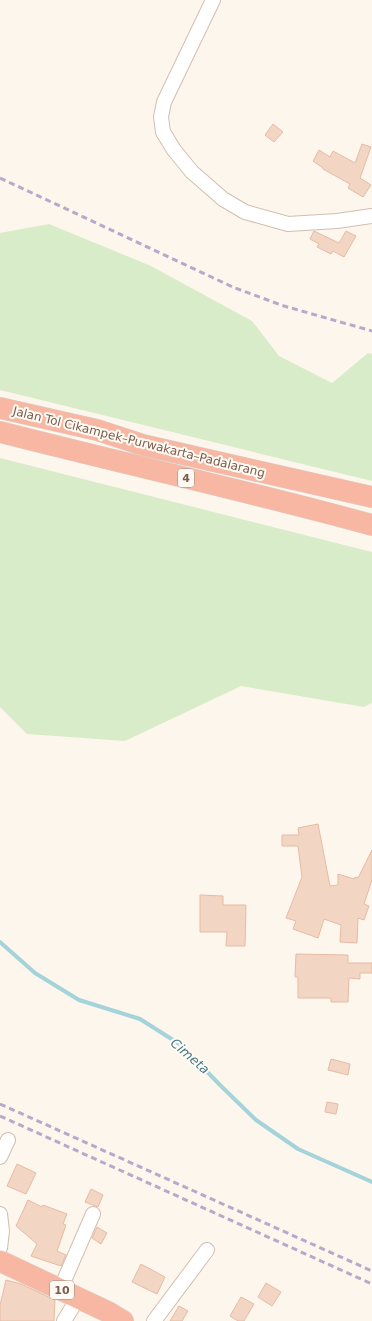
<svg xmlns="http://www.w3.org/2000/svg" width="372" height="1321" font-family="'DejaVu Sans',sans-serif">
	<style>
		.green { fill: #d8ecc9 }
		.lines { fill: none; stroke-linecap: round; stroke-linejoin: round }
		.stream { stroke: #a5d3da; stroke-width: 4 }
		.building { fill: #f3d5c3; stroke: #e6bba3 }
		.minor-casing { stroke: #d1beb0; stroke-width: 16 }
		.highway-casing { stroke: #dad1cd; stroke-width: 22 }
		.minor { stroke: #fff; stroke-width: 14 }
		.highway { stroke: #f7b7a3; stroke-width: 21 }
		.rail { stroke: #b9a8c9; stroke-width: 3; stroke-dasharray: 6 4; stroke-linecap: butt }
		.labels { text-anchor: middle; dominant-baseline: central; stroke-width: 4; stroke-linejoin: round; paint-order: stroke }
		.shield { fill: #fffaf3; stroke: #a28b7f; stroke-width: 1 }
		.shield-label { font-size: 11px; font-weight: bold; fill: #7a5c4d }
		.street-label { font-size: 12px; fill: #7a5c4d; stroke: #fffaf3 }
		.water-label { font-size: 13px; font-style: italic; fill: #437c86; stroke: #fffaf3 }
	</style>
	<rect width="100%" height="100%" fill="#fdf6ec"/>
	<!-- green -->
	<path class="green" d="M 49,224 L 151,266 L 252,321 L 279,356 L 332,383 L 368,353 L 372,354 L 372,481 L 0,390 L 0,233 Z
		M 0,458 L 372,552 L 372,703 L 364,707 L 241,686 L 125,741 L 27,734 L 0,707 Z"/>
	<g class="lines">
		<!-- stream -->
		<path class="stream" d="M 0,942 L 35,973 L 79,1000 L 140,1019 L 181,1045 L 220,1085 L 256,1120 L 298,1149 L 372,1182"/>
	</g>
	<!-- building -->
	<path class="building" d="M 273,124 L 283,132 L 274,142 L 265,135 Z
		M 362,144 L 371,147 L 360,178 L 371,185 L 363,197 L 348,188 L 350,184 L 323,169 L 323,168 L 313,161 L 319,150 L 330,157 L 333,151 L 355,163 Z
		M 314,231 L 339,243 L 346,231 L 356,236 L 344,257 L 333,251 L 331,254 L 317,247 L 319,244 L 310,239 Z
		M 318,824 L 330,886 L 338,885 L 338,874 L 354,879 L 355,877 L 358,878 L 372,850 L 372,880 L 364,904 L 369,906 L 364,920 L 358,918 L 357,943 L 340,942 L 341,925 L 324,919 L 318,938 L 293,929 L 296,921 L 286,918 L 302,877 L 298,846 L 282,846 L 282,835 L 299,835 L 298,828 Z
		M 200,895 L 223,896 L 223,905 L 246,905 L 245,946 L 226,946 L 227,932 L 200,932 Z
		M 296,954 L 348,955 L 348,963 L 372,963 L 372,973 L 360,973 L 360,979 L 349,978 L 348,1002 L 331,1002 L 331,998 L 298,998 L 298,977 L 295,977 Z
		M 331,1059 L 350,1064 L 348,1075 L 328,1070 Z
		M 327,1102 L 338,1104 L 336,1114 L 325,1112 Z
		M 17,1164 L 36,1173 L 26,1194 L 7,1186 Z
		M 91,1189 L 103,1195 L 98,1207 L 85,1202 Z
		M 28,1200 L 42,1207 L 43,1205 L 67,1214 L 63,1224 L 66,1225 L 57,1251 L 66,1255 L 61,1266 L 31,1256 L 37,1244 L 16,1226 Z
		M 97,1227 L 107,1233 L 101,1244 L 92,1238 Z
		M 141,1264 L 165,1277 L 157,1294 L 132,1282 Z
		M 6,1280 L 21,1284 L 55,1300 L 54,1321 L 0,1321 L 0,1305 Z
		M 266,1283 L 281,1292 L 272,1306 L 258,1297 Z
		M 241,1297 L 254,1304 L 244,1321 L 238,1321 L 230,1316 Z
		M 179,1306 L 188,1311 L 182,1321 L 170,1321 Z"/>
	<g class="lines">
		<defs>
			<path id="minor" d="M 213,0 L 164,102 L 161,117 L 163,132 L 174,150 L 192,172 L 223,199 L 245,212 L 288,224 L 337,221 L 372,216
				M 0,1157 L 8,1140
				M 0,1214 L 2,1231 L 0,1248
				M 60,1290 L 93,1214
				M 64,1321 L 78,1298
				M 154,1321 L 207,1250"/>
			<path id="highway" d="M 0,408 L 97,430 L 143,445 L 372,497
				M 0,432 C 124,464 249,491 372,525
				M 0,1261 L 108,1312 L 123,1321"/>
		</defs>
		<!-- minor casing -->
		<use href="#minor" class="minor-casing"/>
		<!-- highway casing -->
		<use href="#highway" class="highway-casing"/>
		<!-- minor -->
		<use href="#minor" class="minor"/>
		<!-- highway -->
		<use href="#highway" class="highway"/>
		<!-- rail -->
		<path class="rail" d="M 0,178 L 235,288 L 284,306 L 372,331
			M 0,1104 L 372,1271
			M 0,1116 L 372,1284"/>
	</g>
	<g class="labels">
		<!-- shield labels -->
		<g class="shield">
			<rect x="178" y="469" width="16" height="18" rx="3"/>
			<rect x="50" y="1281" width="24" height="18" rx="3"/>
		</g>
		<g class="shield-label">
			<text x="186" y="478">4</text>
			<text x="62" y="1290">10</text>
		</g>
		<!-- street labels -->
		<g class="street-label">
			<text transform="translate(139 442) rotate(14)">Jalan Tol Cikampek–Purwakarta–Padalarang</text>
		</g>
		<!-- water labels -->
		<g class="water-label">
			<text transform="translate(190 1056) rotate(41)">Cimeta</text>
		</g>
	</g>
</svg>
